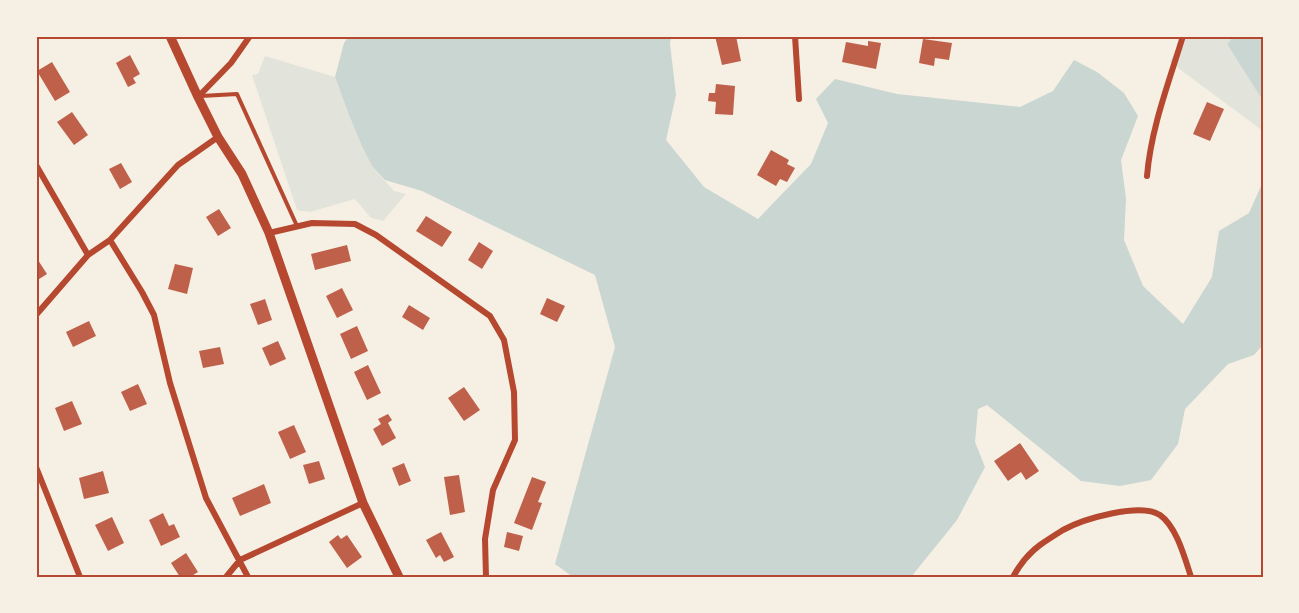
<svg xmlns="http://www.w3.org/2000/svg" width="1299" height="613" font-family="'Crimson Pro',serif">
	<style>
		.green { fill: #e2e4dc }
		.water { fill: #c9d6d2 }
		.building { fill: #bf614a }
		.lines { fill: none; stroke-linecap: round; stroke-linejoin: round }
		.service { stroke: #b5482f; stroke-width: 4 }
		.minor { stroke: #b5482f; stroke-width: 6 }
		.tertiary { stroke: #b5482f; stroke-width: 9 }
		.neatline { fill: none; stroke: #b5482f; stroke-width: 2 }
	</style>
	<rect width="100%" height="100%" fill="#f6efe4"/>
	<!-- green -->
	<path class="green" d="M 1182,36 L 1234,36 L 1227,44 L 1263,101 L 1263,131 L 1170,62 Z
		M 265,56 L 335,77 L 349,115 L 372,166 L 394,191 L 406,194 L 383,221 L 371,218 L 355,199 L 310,212 L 297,210 L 252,75 L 258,74 Z"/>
	<!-- water -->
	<path class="water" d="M 349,36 L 671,36 L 670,44 L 676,95 L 666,140 L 704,187 L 758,219 L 811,164 L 828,123 L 816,99 L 835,79 L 897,94 L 1020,107 L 1053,91 L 1074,60 L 1097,72 L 1124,93 L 1138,116 L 1121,160 L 1126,199 L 1124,240 L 1143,286 L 1183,324 L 1212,277 L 1219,231 L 1249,213 L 1261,186 L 1263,150 L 1263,345 L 1254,355 L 1228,364 L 1185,409 L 1178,444 L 1151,480 L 1120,486 L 1081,481 L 987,405 L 978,409 L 975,442 L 985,467 L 957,520 L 911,577 L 573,577 L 555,564 L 615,347 L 595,275 L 422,191 L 385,180 L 372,166 L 362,146 L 349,115 L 335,77 L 344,43 Z
		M 1234,36 L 1263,36 L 1263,101 L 1227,44 Z"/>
	<!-- building -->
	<path class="building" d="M 715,36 L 736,36 L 741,61 L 722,65 Z
		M 923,39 L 952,43 L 949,60 L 935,58 L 934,66 L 919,63 Z
		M 868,41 L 881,43 L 876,69 L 842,62 L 846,42 L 868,46 Z
		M 130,55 L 140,74 L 133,78 L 136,83 L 128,87 L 116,63 Z
		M 52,62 L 70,92 L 55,101 L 37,71 Z
		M 716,84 L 735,86 L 733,115 L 715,114 L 716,102 L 708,101 L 709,93 L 715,93 Z
		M 1207,102 L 1224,109 L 1210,141 L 1193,134 Z
		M 72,112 L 88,135 L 74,145 L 57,122 Z
		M 771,150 L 789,160 L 787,164 L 795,168 L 787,182 L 780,179 L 776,186 L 757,175 Z
		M 121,163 L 132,182 L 120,189 L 109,169 Z
		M 219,209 L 231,228 L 218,236 L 206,217 Z
		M 426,216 L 452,232 L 442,247 L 416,231 Z
		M 479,242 L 493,251 L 482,269 L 468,260 Z
		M 347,245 L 351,261 L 315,270 L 311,254 Z
		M 36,257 L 47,274 L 36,281 Z
		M 175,264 L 193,268 L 187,294 L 168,289 Z
		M 342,288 L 353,310 L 337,318 L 326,296 Z
		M 547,298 L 565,306 L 557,322 L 540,314 Z
		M 265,299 L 272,320 L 258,325 L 250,304 Z
		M 409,305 L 430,318 L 423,330 L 402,317 Z
		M 89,321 L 96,336 L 73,347 L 66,332 Z
		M 357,326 L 368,351 L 351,359 L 340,334 Z
		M 278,341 L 286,359 L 270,366 L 262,348 Z
		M 220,347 L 224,364 L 203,368 L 199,351 Z
		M 368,365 L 381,393 L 367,400 L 354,372 Z
		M 138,384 L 147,404 L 130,411 L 121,392 Z
		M 464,387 L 480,410 L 464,421 L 448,398 Z
		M 72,401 L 82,424 L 64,431 L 55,408 Z
		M 388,414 L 392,420 L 388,423 L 396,438 L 382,446 L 373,429 L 381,424 L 378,419 Z
		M 294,425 L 306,452 L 290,459 L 278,432 Z
		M 1020,443 L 1039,471 L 1026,480 L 1021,472 L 1008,481 L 994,461 Z
		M 319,461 L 325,479 L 309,484 L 303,465 Z
		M 404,463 L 411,481 L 399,486 L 392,468 Z
		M 103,471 L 109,493 L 84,499 L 79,478 Z
		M 459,475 L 465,512 L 450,515 L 444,477 Z
		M 532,477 L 546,482 L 538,502 L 542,503 L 532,530 L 514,523 Z
		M 264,484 L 271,503 L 240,516 L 232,498 Z
		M 163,513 L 169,526 L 174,524 L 180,537 L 161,546 L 149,520 Z
		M 112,517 L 124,543 L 108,551 L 95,525 Z
		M 441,532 L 454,557 L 444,562 L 440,555 L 436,558 L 426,540 Z
		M 507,532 L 523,536 L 519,551 L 504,547 Z
		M 338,535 L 341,539 L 347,535 L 362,557 L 347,568 L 329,542 Z
		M 186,553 L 198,572 L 190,577 L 180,577 L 171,563 Z"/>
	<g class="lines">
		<!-- service -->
		<path class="service" d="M 201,96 L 237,94 L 297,226"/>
		<!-- minor -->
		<path class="minor" d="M 795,36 L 799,99
			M 1150,36 L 1171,36
			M 198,97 L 231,63 L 250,36
			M 36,165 L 88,255
			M 1147,176 C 1151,128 1169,82 1183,36
			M 269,233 L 312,223 L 355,224 L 376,235 L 490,316 L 504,340 L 514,392 L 515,440 L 493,490 L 485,539 L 486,577
			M 110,240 L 142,292 L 154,315 L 170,383 L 206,498 L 248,577
			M 36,315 L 88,255 L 110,240 L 178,165 L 218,137
			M 36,467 L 80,577
			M 226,577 L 240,560 L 363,503
			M 1013,577 C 1019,566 1029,553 1040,545 C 1047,540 1055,535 1063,530 C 1083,519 1140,502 1160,515 C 1177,527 1185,559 1191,577"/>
		<!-- tertiary -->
		<path class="tertiary" d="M 170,36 L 198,97 L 218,137 L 242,174 L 269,233 L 363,503 L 399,577"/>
	</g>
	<!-- border -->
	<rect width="1299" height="613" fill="none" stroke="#f6efe4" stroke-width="75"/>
	<rect x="38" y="38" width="1224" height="538" class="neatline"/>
</svg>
